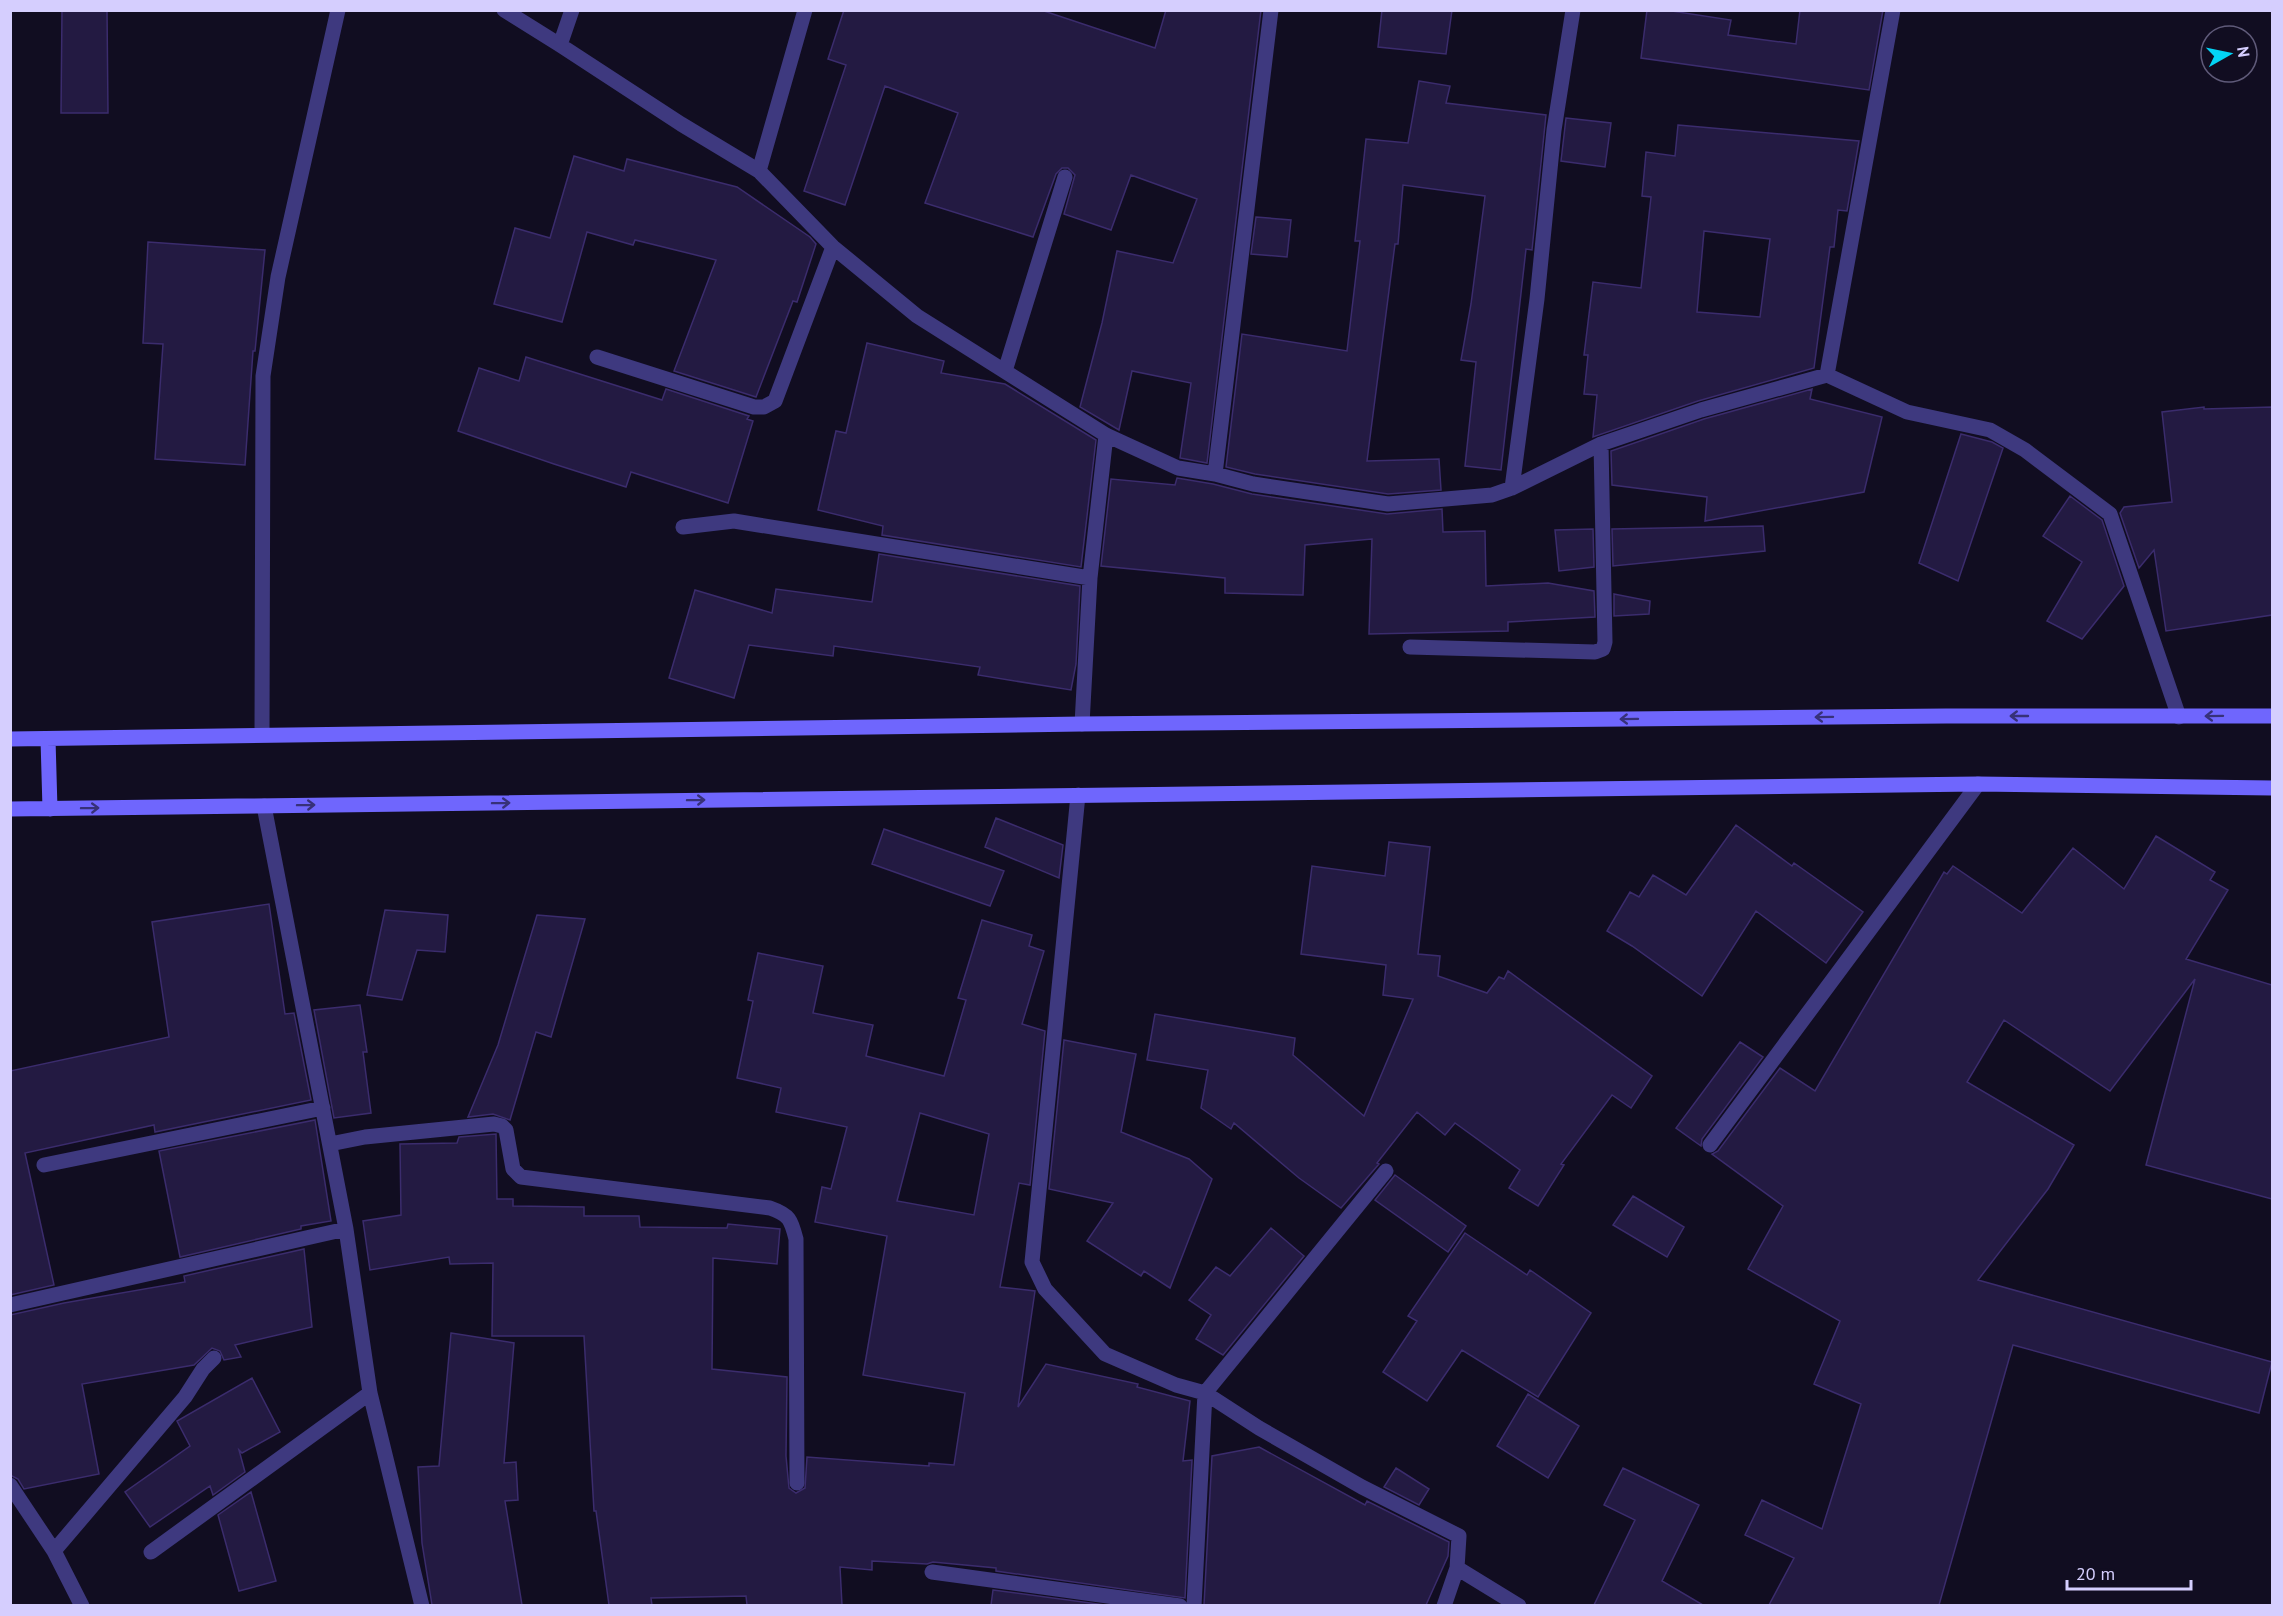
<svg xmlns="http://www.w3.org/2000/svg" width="2283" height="1616" font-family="'PT Sans',sans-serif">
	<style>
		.building { fill: #231a42; stroke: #3b2c6d; stroke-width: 1.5; fill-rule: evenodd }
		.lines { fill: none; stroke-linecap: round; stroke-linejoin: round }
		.minor { stroke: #3e397f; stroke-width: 15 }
		.secondary { stroke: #6f66fd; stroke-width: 15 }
		.oneway { stroke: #373179 }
	</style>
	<rect width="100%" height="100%" fill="#110d21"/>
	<!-- building -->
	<path class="building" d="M 62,10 L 107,10 L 108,113 L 61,113 Z
		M 844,10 L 1041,10 L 1155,48 L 1166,10 L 1261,10 L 1207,463 L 1180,458 L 1191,383 L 1132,371 L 1119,430 L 1080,407 L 1102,323 L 1117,251 L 1173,263 L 1197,199 L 1131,175 L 1111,230 L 1064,214 L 1075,175 L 1068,168 L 1062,168 L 1056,174 L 1033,237 L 925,203 L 958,113 L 885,86 L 845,205 L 804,191 L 846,65 L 828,59 Z
		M 1382,10 L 1452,10 L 1446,54 L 1378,47 Z
		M 1647,10 L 1665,10 L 1731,20 L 1728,35 L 1796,44 L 1800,10 L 1883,10 L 1869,90 L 1641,58 Z
		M 1419,81 L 1450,86 L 1446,103 L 1546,115 L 1532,250 L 1526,249 L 1501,470 L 1465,466 L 1476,362 L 1461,360 L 1471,304 L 1485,196 L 1403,185 L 1398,244 L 1395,244 L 1367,461 L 1439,459 L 1441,490 L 1388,494 L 1255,474 L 1226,467 L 1242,334 L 1347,351 L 1360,241 L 1355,241 L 1366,139 L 1408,143 Z
		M 1566,118 L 1611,123 L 1605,167 L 1561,161 Z
		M 1678,125 L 1859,141 L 1847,211 L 1838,210 L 1834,247 L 1830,247 L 1814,368 L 1698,401 L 1593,437 L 1597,395 L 1584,394 L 1588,355 L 1584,355 L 1593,282 L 1641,288 L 1651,197 L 1642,196 L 1646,152 L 1675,156 ZM 1704,231 L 1770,239 L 1760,317 L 1697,312 Z
		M 574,156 L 624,171 L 627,159 L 737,187 L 810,237 L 816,244 L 797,302 L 793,301 L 756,397 L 674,371 L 716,260 L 635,240 L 633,245 L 587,232 L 562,322 L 494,304 L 515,228 L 550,238 Z
		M 1256,217 L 1291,220 L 1287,257 L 1251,254 Z
		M 148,242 L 265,250 L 255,351 L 253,351 L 245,465 L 155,459 L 163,344 L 143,343 Z
		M 867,343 L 944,361 L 941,373 L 1005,384 L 1096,440 L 1081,567 L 882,535 L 883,526 L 818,510 L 836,431 L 846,433 Z
		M 526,357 L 662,400 L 666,389 L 749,416 L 747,419 L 753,421 L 728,503 L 631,472 L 626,487 L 554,464 L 458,431 L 479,368 L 519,381 Z
		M 1812,389 L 1810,399 L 1882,417 L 1864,492 L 1705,521 L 1707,497 L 1612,485 L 1611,451 L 1704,419 Z
		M 2204,407 L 2204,409 L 2272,407 L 2272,615 L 2166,631 L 2154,550 L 2139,568 L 2120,513 L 2124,507 L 2172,502 L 2162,412 Z
		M 1961,434 L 1992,442 L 2003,448 L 1958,581 L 1919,563 Z
		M 1177,478 L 1213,484 L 1252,494 L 1387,514 L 1442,509 L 1443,532 L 1485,531 L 1486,586 L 1548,583 L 1594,591 L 1595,617 L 1508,622 L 1508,631 L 1369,634 L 1372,539 L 1305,545 L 1303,595 L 1225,593 L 1225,578 L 1101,566 L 1111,479 L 1175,485 Z
		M 2070,496 L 2102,520 L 2124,586 L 2082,639 L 2047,621 L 2082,562 L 2043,536 Z
		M 1763,526 L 1765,551 L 1613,566 L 1612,529 Z
		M 1593,529 L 1594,567 L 1559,571 L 1555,530 Z
		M 879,554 L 1080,586 L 1076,664 L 1071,690 L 978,675 L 980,667 L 834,646 L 833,656 L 749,645 L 734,698 L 669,678 L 695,590 L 772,613 L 776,589 L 872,602 Z
		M 1614,594 L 1650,601 L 1649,614 L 1614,616 Z
		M 996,818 L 1063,845 L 1059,878 L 985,847 Z
		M 1736,825 L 1792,866 L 1794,863 L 1863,912 L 1826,963 L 1756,911 L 1702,996 L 1632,946 L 1607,931 L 1630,892 L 1639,897 L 1653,875 L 1686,895 Z
		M 884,829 L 1004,871 L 990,906 L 872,864 Z
		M 2156,836 L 2215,872 L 2210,880 L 2228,890 L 2186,959 L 2272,985 L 2272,1199 L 2146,1165 L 2195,979 L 2110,1091 L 2004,1020 L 1967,1082 L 2074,1145 L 2048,1189 L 1978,1280 L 2272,1362 L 2259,1413 L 2013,1345 L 1939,1605 L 1769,1605 L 1794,1558 L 1745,1535 L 1762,1500 L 1822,1529 L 1861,1404 L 1814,1384 L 1840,1321 L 1748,1269 L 1783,1206 L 1712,1154 L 1718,1151 L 1780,1068 L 1815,1091 L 1944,872 L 1947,874 L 1953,866 L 2022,913 L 2073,848 L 2124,889 Z
		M 1389,842 L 1430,847 L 1418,954 L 1440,956 L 1438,976 L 1487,993 L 1499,977 L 1504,979 L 1508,971 L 1652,1076 L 1631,1108 L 1612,1095 L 1561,1164 L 1564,1165 L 1538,1206 L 1509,1188 L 1520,1170 L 1455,1123 L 1445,1135 L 1417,1112 L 1377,1163 L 1379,1164 L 1341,1208 L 1299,1178 L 1234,1123 L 1231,1129 L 1201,1108 L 1208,1070 L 1147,1060 L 1155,1014 L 1295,1038 L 1293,1055 L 1364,1116 L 1413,999 L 1383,995 L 1386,965 L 1301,954 L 1312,866 L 1385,876 Z
		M 269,904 L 285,1014 L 294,1013 L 311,1100 L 155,1132 L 154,1125 L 25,1153 L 54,1285 L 10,1295 L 10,1071 L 169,1037 L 152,922 Z
		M 385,910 L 448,915 L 445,952 L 417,950 L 402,1000 L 367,995 Z
		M 537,915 L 585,919 L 551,1037 L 536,1032 L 510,1120 L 493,1114 L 468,1117 L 498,1045 Z
		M 982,920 L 1032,935 L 1029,946 L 1044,951 L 1022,1024 L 1045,1031 L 1030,1185 L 1019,1183 L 1000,1287 L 1035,1291 L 1018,1407 L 1046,1364 L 1138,1384 L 1137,1387 L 1190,1401 L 1183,1461 L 1192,1460 L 1185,1598 L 996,1571 L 996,1568 L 933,1562 L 927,1564 L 872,1561 L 872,1570 L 840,1567 L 842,1605 L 747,1605 L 746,1596 L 651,1598 L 652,1605 L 609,1605 L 596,1511 L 594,1511 L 584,1336 L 492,1336 L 493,1263 L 450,1264 L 449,1257 L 370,1270 L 363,1221 L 401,1215 L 400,1144 L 457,1143 L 459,1137 L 496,1134 L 497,1199 L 513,1199 L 513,1206 L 584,1207 L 584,1216 L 639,1216 L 640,1227 L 727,1228 L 728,1224 L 780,1229 L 777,1264 L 713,1258 L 712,1369 L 787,1377 L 786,1456 L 789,1488 L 796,1493 L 805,1488 L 807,1457 L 929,1466 L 929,1463 L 954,1465 L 965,1393 L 863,1375 L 887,1236 L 815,1222 L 822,1187 L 831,1189 L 847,1127 L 776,1112 L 781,1088 L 737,1078 L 753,1001 L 748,1000 L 758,953 L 823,966 L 813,1013 L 873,1025 L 866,1056 L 944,1076 L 966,1000 L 958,998 ZM 920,1113 L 989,1134 L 974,1215 L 897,1201 Z
		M 360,1005 L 367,1052 L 363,1052 L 371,1113 L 334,1118 L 314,1010 Z
		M 1064,1040 L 1136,1054 L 1121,1132 L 1189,1159 L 1212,1179 L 1170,1288 L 1144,1271 L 1141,1276 L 1087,1241 L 1113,1203 L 1049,1189 Z
		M 1740,1042 L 1763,1057 L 1702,1139 L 1701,1146 L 1676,1128 Z
		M 315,1120 L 331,1221 L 301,1226 L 301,1229 L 180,1257 L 159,1151 Z
		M 1395,1175 L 1466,1226 L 1448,1252 L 1375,1200 Z
		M 1633,1196 L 1684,1227 L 1667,1257 L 1613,1225 Z
		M 1271,1228 L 1304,1256 L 1223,1355 L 1196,1339 L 1211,1315 L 1189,1300 L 1216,1267 L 1230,1276 Z
		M 1465,1233 L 1527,1275 L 1530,1270 L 1591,1313 L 1538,1397 L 1462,1350 L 1427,1401 L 1383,1372 L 1417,1321 L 1408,1316 Z
		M 304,1249 L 312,1327 L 235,1345 L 241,1357 L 224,1360 L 220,1351 L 212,1348 L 194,1365 L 82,1384 L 99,1474 L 24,1489 L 18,1479 L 10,1475 L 10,1315 L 64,1303 L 185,1282 L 184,1276 Z
		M 451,1333 L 514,1343 L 504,1463 L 516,1462 L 518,1500 L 505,1501 L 522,1605 L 432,1605 L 422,1543 L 418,1467 L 439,1466 Z
		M 252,1378 L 280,1432 L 242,1453 L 239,1450 L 245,1472 L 213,1495 L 210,1486 L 150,1527 L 125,1492 L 190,1446 L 177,1421 Z
		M 1528,1394 L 1579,1426 L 1548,1478 L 1497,1446 Z
		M 1259,1447 L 1365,1505 L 1367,1501 L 1449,1542 L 1448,1556 L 1426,1605 L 1204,1605 L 1212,1456 Z
		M 1396,1468 L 1429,1489 L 1419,1505 L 1384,1487 Z
		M 1623,1468 L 1699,1505 L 1662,1581 L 1703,1605 L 1594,1605 L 1635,1520 L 1604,1505 Z
		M 251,1492 L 276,1581 L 239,1591 L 218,1515 Z
		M 993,1590 L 1105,1605 L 991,1605 Z"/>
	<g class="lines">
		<!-- minor -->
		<path class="minor" d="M 504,10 L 560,45 L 681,124 L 759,171 L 833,247 L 917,316 L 1106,435 L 1178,468 L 1215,474 L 1253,484 L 1388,504 L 1492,495 L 1512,488 L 1601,444 L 1701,410 L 1827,375 L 1907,412 L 1990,430 L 2025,450 L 2110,514 L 2179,717
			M 560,45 L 572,10
			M 759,171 L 805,10
			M 597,357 L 754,407 L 764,407 L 775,401 L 833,247
			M 1005,371 L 1065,177
			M 1827,375 L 1893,10
			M 1215,474 L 1271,10
			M 1512,488 L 1537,299 L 1554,130 L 1573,10
			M 683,527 L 734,521 L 1090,578
			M 1410,647 L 1595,652 L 1603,649 L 1605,642 L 1601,444
			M 1082,724 L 1090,578 L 1106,435
			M 262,734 L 263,376 L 278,277 L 338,10
			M 1078,795 L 1032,1262 L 1045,1289 L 1105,1354 L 1176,1385 L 1205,1393 L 1259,1428 L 1362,1487 L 1459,1536 L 1457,1568 L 1444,1606
			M 264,806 L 346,1229 L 370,1393 L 422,1606
			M 330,1144 L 365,1137 L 494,1124 L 502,1126 L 506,1130 L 513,1169 L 521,1177 L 770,1208 C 790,1215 791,1220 796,1239 L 797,1483
			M 1710,1145 L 1978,784
			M 44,1165 L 323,1108
			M 10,1305 L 346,1229
			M 10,1485 L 54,1551 L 82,1606
			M 54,1551 L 185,1397 L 203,1369 L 214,1358
			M 151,1552 L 370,1393
			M 1457,1568 L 1519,1606
			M 932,1572 L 1180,1606
			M 1194,1606 L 1205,1393 L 1386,1171"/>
		<!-- secondary -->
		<path class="secondary" d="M 10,739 L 1082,724 L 1946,716 L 2272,716
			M 48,739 L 50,809
			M 10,809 L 1978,784 L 2272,788"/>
	</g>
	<!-- one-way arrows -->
	<defs><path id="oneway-shaft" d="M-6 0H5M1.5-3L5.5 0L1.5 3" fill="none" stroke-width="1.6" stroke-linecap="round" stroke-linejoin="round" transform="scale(1.5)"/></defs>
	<g class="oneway">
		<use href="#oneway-shaft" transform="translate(2019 716) rotate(-180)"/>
		<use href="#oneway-shaft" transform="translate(2214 716) rotate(179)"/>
		<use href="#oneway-shaft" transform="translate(1824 717) rotate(179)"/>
		<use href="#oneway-shaft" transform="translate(1629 719) rotate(179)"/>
		<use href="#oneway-shaft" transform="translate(696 800) rotate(-1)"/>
		<use href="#oneway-shaft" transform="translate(501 803) rotate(-1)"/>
		<use href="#oneway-shaft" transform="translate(306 805) rotate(-1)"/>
		<use href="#oneway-shaft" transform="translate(90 808) rotate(-1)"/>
	</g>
	<!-- border -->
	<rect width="2283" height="1616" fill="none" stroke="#d5cefe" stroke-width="24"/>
	<!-- north arrow -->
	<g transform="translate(2229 54) rotate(81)"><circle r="28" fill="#110d21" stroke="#5f5a79" stroke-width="1.5"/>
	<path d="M0-4.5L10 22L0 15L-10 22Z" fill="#03d4f5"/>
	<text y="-9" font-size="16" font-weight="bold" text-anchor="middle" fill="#d5cefe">N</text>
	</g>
	<!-- scale -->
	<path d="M2067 1580v9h124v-9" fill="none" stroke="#d5cefe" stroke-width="3"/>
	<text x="2076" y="1580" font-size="18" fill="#d5cefe" stroke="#110d21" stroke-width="4.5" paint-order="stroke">20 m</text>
</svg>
